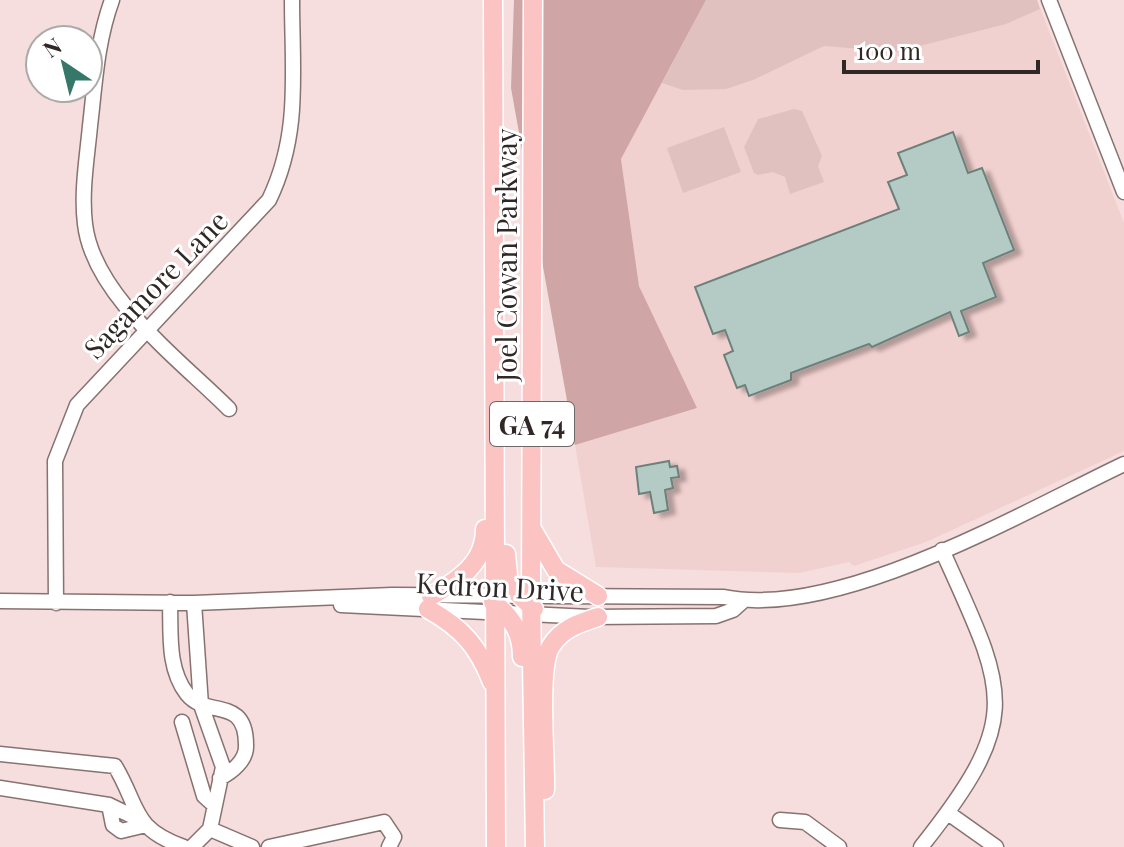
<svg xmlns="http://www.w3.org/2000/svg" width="1124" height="847" font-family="'Playfair Display',serif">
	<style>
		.built { fill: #f1d1cf }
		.green { fill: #e1c1c0 }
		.forest { fill: #cfa6a5 }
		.building { fill: #b4cac4; stroke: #6c817b; stroke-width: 2; filter: url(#shadow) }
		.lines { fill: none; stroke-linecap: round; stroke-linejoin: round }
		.minor-casing { stroke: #877271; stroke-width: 17 }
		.major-casing { stroke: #fff; stroke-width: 21 }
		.minor { stroke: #fff; stroke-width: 14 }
		.major { stroke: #fbc4c3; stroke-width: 18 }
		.labels { text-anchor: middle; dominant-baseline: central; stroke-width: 6; stroke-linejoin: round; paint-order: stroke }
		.shield { fill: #fff; stroke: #6e6868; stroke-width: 2 }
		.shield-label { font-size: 26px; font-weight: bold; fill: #302827 }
		.street-label { font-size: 28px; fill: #302827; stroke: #fff }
	</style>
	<defs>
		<filter id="shadow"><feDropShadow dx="7" dy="4" stdDeviation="2" flood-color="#0004"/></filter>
	</defs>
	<rect width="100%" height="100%" fill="#f5dedd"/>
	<!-- built -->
	<path class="built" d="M 706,0 L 1037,0 L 1124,223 L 1124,451 L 926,542 L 854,566 L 849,562 L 799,573 L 596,567 L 575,445 L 678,410 L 697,408 L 639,286 L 621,159 Z"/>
	<!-- green -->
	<path class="green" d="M 706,0 L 1037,0 L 1040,9 L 1006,24 L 896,52 L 824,46 L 753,80 L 726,89 L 683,90 L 662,83 Z
		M 794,109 L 802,111 L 822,156 L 818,166 L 824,182 L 790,194 L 785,177 L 773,172 L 758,175 L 754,173 L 744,147 L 758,119 Z
		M 724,127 L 741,172 L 683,193 L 667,148 Z"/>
	<!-- forest -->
	<path class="forest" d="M 514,0 L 706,0 L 621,159 L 639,286 L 697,408 L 575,445 L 511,88 Z"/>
	<!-- building -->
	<path class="building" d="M 953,132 L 968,173 L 982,168 L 1014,250 L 983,263 L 996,297 L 961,311 L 969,332 L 959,336 L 950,312 L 872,347 L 869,344 L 791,373 L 791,380 L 749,396 L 745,385 L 737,388 L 724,355 L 733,351 L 725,330 L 713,334 L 695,287 L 899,209 L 888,182 L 907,175 L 898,153 Z
		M 669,461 L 670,467 L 677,466 L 679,477 L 671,478 L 673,488 L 665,490 L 668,510 L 654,513 L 650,492 L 639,494 L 636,467 Z"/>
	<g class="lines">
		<defs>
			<path id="minor" d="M 112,0 C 97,41 95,83 90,126 C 87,158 81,192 85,224 C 93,295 180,360 229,409
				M 1049,0 L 1124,192
				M 0,601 L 194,603 L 392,595 L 724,597 C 837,620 1021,513 1124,464
				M 170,602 C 171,633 167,668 187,694 C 207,719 246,695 246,745 C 247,760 232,772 220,778
				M 56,603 L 55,461 L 77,405 L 269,200 C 301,134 292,71 292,0
				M 341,605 L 590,617 L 716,616 L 733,610 L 742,602
				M 182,722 L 204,796 L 214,805
				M 0,754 L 115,766 C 140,808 131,828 184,847
				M 0,788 L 109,805 L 138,819
				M 109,805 L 113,825 L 121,831 L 146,825
				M 948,813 L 996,847
				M 780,820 L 805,822 L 839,847
				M 210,829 L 252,847
				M 192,847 L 210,829 L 223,767 L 201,705 L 194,603
				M 269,847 L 384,822 L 394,837 L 389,847
				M 921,847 C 1025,716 1007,694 942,550"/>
			<path id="major" d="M 493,0 L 496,847
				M 533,0 L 531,597 L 535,847
				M 532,529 L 556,570 L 598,596
				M 506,554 L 509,585 L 534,609
				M 431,596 C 459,580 485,563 485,529
				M 493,602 C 512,618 522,632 522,657
				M 428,609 C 462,628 478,646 492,682
				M 545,790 C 546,760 537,667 551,646 C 562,628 580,623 598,617"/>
		</defs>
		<!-- minor casing -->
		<use href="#minor" class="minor-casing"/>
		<!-- major casing -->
		<use href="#major" class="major-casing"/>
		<!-- minor -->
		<use href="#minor" class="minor"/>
		<!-- major -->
		<use href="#major" class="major"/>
	</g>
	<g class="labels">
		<!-- shield labels -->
		<rect class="shield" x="490" y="402" width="84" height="44" rx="6"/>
		<g class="shield-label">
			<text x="532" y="424">GA 74</text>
		</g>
		<!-- street labels -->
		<g class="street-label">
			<text transform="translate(505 255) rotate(-90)">Joel Cowan Parkway</text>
			<text transform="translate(155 284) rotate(-46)">Sagamore Lane</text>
			<text transform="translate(500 586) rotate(3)">Kedron Drive</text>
		</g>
	</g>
	<!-- north arrow -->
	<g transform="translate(64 64) rotate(325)"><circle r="38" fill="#ffffff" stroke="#aca9a9" stroke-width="2"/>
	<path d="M0-6L14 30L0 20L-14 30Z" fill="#357768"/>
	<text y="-12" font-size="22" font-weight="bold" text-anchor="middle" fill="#302827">N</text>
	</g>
	<!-- scale -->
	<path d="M844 60v12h194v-12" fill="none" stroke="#302827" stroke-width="4"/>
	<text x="856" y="60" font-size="24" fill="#302827" stroke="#ffffff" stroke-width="6" paint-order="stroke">100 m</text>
</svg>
